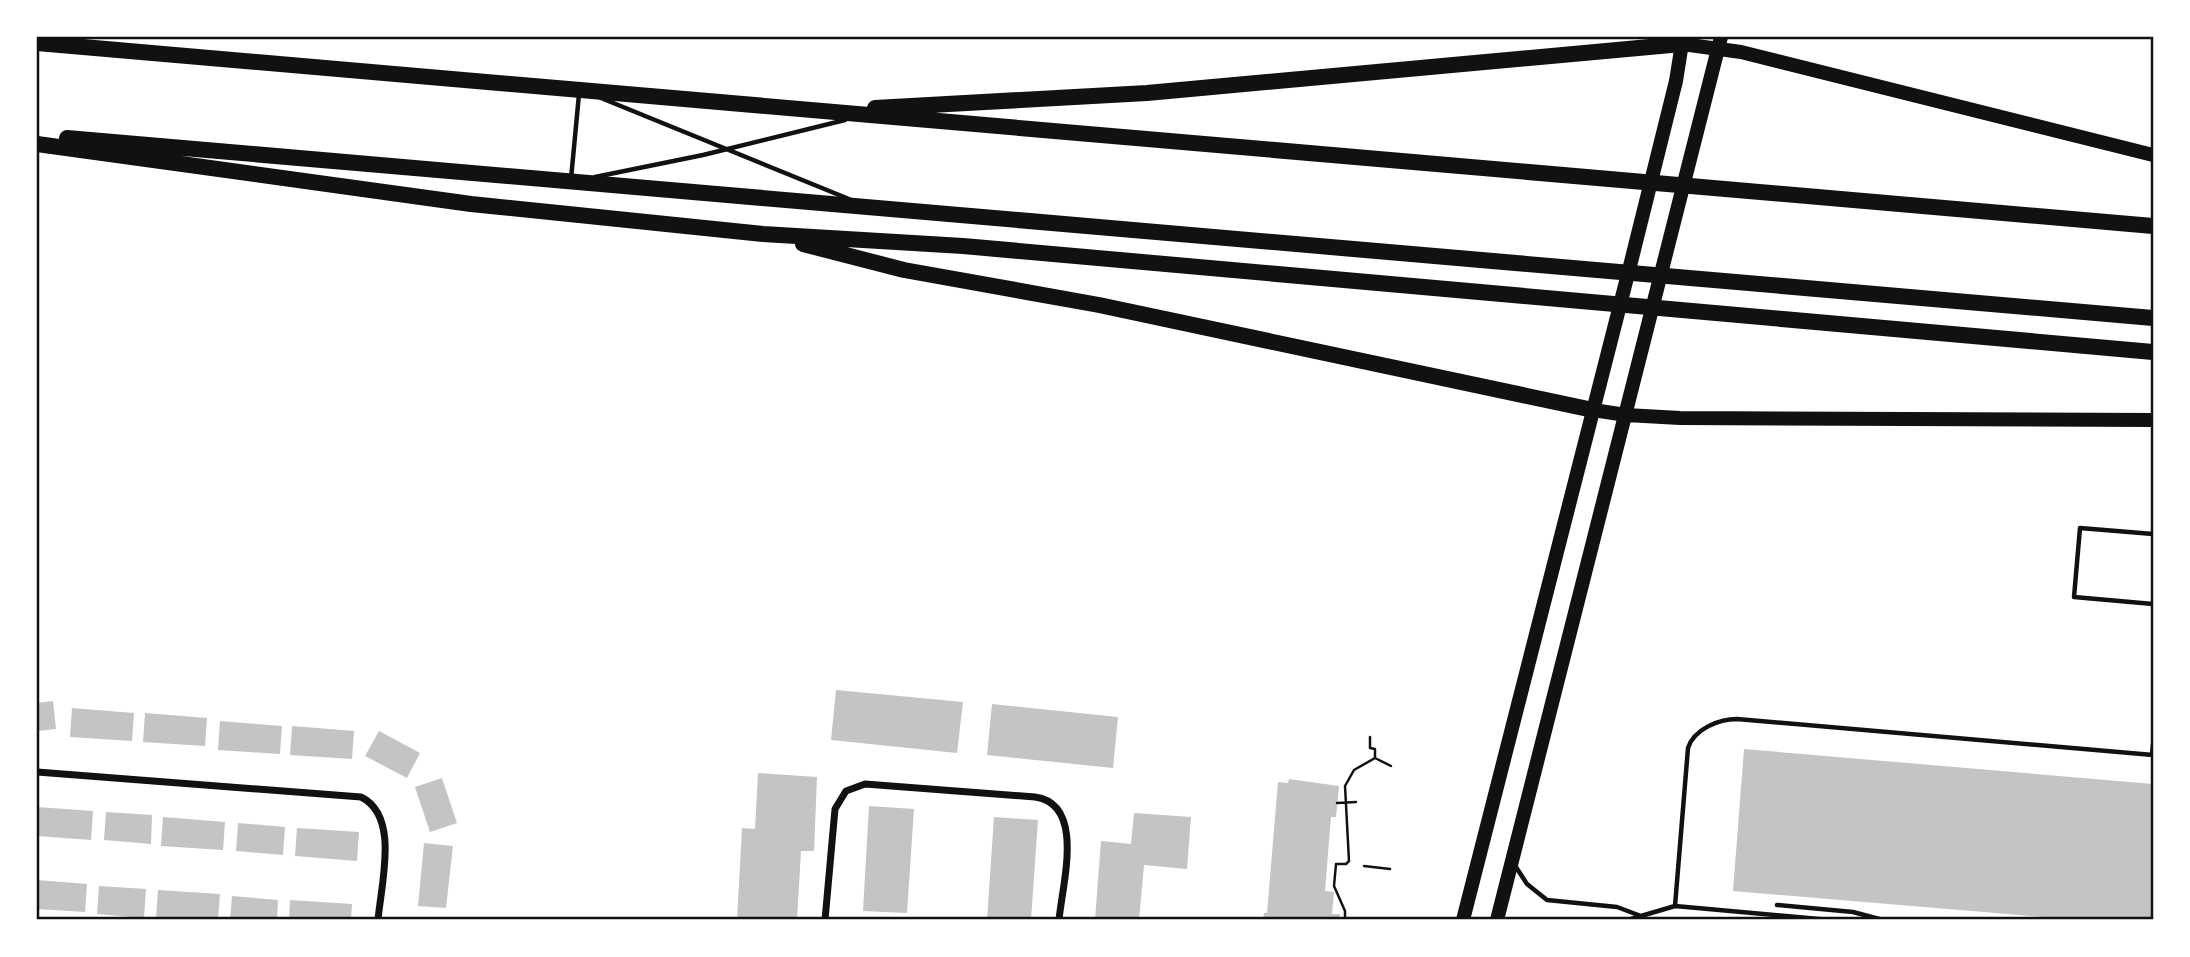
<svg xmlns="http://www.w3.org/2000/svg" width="2190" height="957" font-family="'Zilla Slab',serif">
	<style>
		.building { fill: #c4c4c4 }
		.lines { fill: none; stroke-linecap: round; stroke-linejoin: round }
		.path { stroke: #111; stroke-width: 2.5 }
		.service { stroke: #111; stroke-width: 4.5 }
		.minor { stroke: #111; stroke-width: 7 }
		.primary { stroke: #111; stroke-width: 14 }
		.motorway { stroke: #111; stroke-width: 16 }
		.neatline { fill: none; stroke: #111; stroke-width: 2.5 }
	</style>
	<rect width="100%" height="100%" fill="#fff"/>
	<!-- building -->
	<path class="building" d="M 836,690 L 963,702 L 957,753 L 831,740 Z
		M 53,701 L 56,729 L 37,731 L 37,703 Z
		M 992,704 L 1118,717 L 1113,768 L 987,755 Z
		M 72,708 L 134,713 L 132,741 L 70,737 Z
		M 145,713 L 207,718 L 205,746 L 143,742 Z
		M 220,721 L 282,726 L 280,754 L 218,750 Z
		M 292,726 L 354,731 L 352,759 L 290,755 Z
		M 379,731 L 420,753 L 407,778 L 365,756 Z
		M 1744,749 L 2153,784 L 2153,920 L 2079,920 L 1733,891 Z
		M 758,773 L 817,777 L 814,851 L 801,851 L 797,920 L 737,920 L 742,828 L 755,829 Z
		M 442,778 L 457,823 L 430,832 L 415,787 Z
		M 1289,779 L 1339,786 L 1336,817 L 1331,817 L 1325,891 L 1334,892 L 1332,914 L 1340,914 L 1340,920 L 1263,920 L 1264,913 L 1267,913 L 1278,782 L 1288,783 Z
		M 869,806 L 914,809 L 907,913 L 863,911 Z
		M 37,807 L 93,811 L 91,840 L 37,836 Z
		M 106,812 L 152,815 L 151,844 L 104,840 Z
		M 1134,813 L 1191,817 L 1187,869 L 1144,865 L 1139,920 L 1095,920 L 1101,841 L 1131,844 Z
		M 163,817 L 225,822 L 223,850 L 161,846 Z
		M 994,817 L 1038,820 L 1031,920 L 987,920 Z
		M 238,823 L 285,827 L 283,855 L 236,851 Z
		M 297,828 L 359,832 L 357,861 L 295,856 Z
		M 424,843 L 453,846 L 446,908 L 418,906 Z
		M 37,880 L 87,884 L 85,912 L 37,909 Z
		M 99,886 L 146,889 L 144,918 L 97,914 Z
		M 158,890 L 220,894 L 218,920 L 156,918 Z
		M 232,896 L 278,900 L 277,920 L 230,920 Z
		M 290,900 L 352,904 L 351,920 L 289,920 Z"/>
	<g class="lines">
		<!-- path -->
		<path class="path" d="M 1375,758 L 1391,766
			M 1337,803 L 1356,802
			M 1364,866 L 1390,869
			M 1345,920 L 1345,911 L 1334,886 L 1336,864 L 1346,864 L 1349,861 L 1345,786 L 1354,770 L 1375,758 L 1375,749 L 1370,748 L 1370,737"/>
		<!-- service -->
		<path class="service" d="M 601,98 L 849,199
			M 595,177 L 703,155 L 845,120
			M 571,179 L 579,94
			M 2153,534 L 2080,528 L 2074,597 L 2153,604
			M 2152,755 L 2153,744
			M 1514,864 L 1527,884 L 1547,900 L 1617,907 L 1641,916 L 1628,920
			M 1777,905 L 1853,912 L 1883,920
			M 1641,916 L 1675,906
			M 1830,920 L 1675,906 L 1688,748 C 1694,729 1719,719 1737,719 L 2153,755"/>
		<!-- minor -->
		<path class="minor" d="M 37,772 L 361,797 C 400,816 381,884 378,920
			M 825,920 L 835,809 L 846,791 L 865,784 L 1035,797 C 1086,804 1062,885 1059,920"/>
		<!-- primary -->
		<path class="primary" d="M 1682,44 L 1741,52 L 2153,155
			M 1593,410 L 1626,415 L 1680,418 L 2153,420
			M 1463,920 L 1631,262 L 1676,81 L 1683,37
			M 1497,920 L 1721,37"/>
		<!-- motorway -->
		<path class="motorway" d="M 37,43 L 2153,226
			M 875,108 L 1147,93 L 1682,44
			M 67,138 L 2153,318
			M 37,144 L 471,204 L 763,234 L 963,246 L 2153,352
			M 803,244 L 904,270 L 1099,305 L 1593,410"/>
	</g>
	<!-- border -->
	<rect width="2190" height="957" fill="none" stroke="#ffffff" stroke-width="77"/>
	<rect x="38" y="38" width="2114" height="880" class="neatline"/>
</svg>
